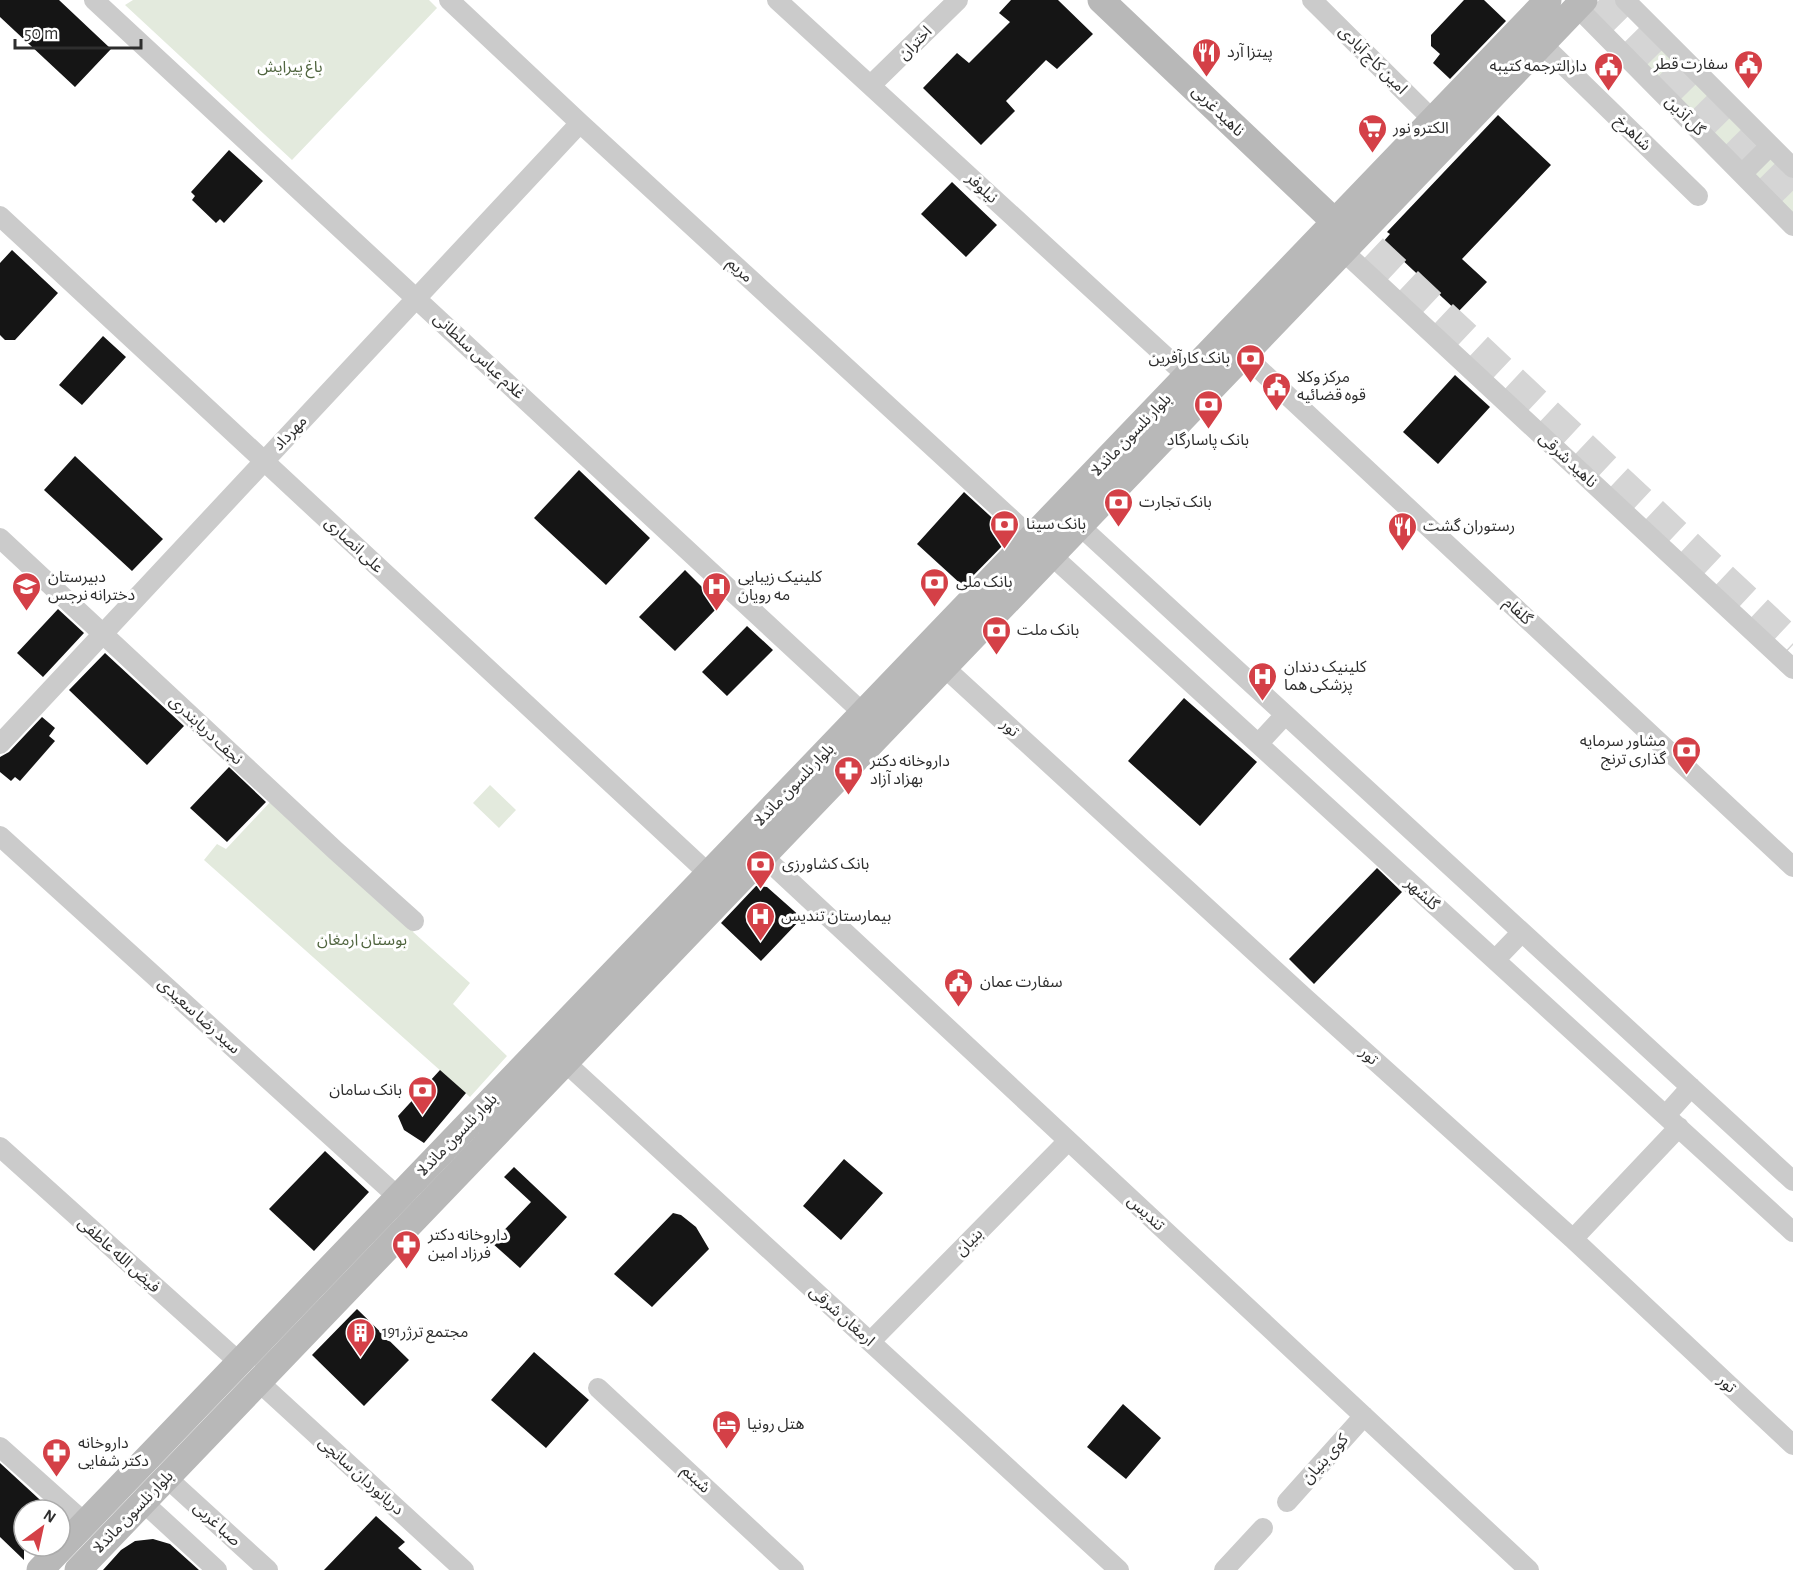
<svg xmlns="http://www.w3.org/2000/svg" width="1793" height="1570" font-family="'Alegreya Sans','Noto Sans Arabic',sans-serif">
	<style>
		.green { fill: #e3eadd }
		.building { fill: #151515 }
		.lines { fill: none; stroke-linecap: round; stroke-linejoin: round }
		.trunk-tunnel { stroke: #d5d5d5; stroke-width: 32; stroke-dasharray: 32 16; stroke-linecap: butt }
		.minor { stroke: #cbcbcb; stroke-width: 20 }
		.secondary { stroke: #b8b8b8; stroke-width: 27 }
		.labels { text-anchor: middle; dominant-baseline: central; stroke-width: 6; stroke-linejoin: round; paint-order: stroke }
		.street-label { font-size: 16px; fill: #2e2e2e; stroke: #fff }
		.poi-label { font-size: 16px; fill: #2e2e2e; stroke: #fff; text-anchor: start }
		.park-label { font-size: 16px; fill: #50653f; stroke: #fff }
	</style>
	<rect width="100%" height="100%" fill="#fff"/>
	<!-- green -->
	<path class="green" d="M 133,0 L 429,0 L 437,8 L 292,160 L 125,5 Z
		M 1646,28 L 1793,177 L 1793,213 L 1628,46 Z
		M 490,785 L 516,810 L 499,828 L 473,803 Z
		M 272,800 L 416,928 L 413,932 L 470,983 L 453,1004 L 507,1056 L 470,1097 L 204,860 L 217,844 L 226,849 Z"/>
	<!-- building -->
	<path class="building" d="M 0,0 L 59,0 L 111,49 L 75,87 L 0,17 Z
		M 1011,0 L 1058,0 L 1093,34 L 1057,69 L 1046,60 L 1006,101 L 1015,111 L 981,145 L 923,88 L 957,53 L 969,63 L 1010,22 L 999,13 Z
		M 1464,0 L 1484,0 L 1506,21 L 1450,79 L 1433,63 L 1440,54 L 1431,46 L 1431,35 Z
		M 1498,115 L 1551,165 L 1462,259 L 1487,282 L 1458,312 L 1383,242 L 1390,234 L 1387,232 Z
		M 229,150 L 263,181 L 224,223 L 220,219 L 216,223 L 192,200 L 195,196 L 191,192 Z
		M 952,182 L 997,225 L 966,257 L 921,214 Z
		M 12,250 L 58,293 L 15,340 L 5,340 L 0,335 L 0,263 Z
		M 103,336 L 126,357 L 82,405 L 59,385 Z
		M 1455,375 L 1490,407 L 1438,464 L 1403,432 Z
		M 75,456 L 163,539 L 132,571 L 44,490 Z
		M 579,470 L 650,538 L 606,585 L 534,518 Z
		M 964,492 L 1012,536 L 963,586 L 917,544 Z
		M 685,570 L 720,605 L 675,651 L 639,617 Z
		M 58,609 L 84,633 L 43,677 L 17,653 Z
		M 747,626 L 773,650 L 727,696 L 702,672 Z
		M 105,653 L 184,726 L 147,765 L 69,690 Z
		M 1184,698 L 1257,762 L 1200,826 L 1128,761 Z
		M 42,717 L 55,728 L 49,736 L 55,741 L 20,781 L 15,777 L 11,781 L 0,772 L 0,757 L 9,752 Z
		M 229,767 L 266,802 L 227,842 L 190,808 Z
		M 1377,868 L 1402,892 L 1314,984 L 1289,959 Z
		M 756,886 L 767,887 L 802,918 L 761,961 L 721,923 Z
		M 440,1070 L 466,1093 L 424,1143 L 404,1130 L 398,1116 Z
		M 325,1151 L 369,1192 L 314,1251 L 269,1209 Z
		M 844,1159 L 883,1193 L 841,1240 L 803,1206 Z
		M 514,1167 L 567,1217 L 520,1268 L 492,1243 L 531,1202 L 504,1177 Z
		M 673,1213 L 681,1215 L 696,1227 L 709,1249 L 652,1307 L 614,1274 Z
		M 357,1309 L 409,1360 L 364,1406 L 312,1355 Z
		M 534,1352 L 589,1400 L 546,1448 L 491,1400 Z
		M 1123,1404 L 1161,1438 L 1126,1479 L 1087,1447 Z
		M 0,1463 L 51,1510 L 24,1510 L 24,1560 L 0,1537 Z
		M 376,1516 L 405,1542 L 398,1548 L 422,1570 L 324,1570 Z
		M 153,1539 L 170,1544 L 199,1570 L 103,1570 L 121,1550 L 135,1541 Z"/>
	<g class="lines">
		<!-- trunk-tunnel -->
		<path class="trunk-tunnel" d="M 1599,0 L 1793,196
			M 1337,217 L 1793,645"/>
		<!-- minor -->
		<path class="minor" d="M 94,0 L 863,713
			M 449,0 L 580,123 L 1032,538
			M 777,0 L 1187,376
			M 1312,0 L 1433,120
			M 1625,0 L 1793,168
			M 1577,7 L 1793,226
			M 1542,44 L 1698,196
			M 871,85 L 958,0
			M 1742,174 L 1770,146
			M 0,216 L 709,874
			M 1343,251 L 1793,669
			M 1244,355 L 1793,867
			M 1080,526 L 1793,1181
			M 0,538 L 336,851 L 414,921
			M 1051,555 L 1793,1232
			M 944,667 L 1303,996 L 1573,1239 L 1793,1445
			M 1259,743 L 1285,715
			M 0,744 L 580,123
			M 0,836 L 398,1197
			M 763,856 L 1529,1570
			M 1495,960 L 1522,932
			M 555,1053 L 1119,1570
			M 1666,1115 L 1691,1087
			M 0,1147 L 239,1362
			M 1573,1239 L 1679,1127
			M 870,1342 L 1068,1141
			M 259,1382 L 464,1570
			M 598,1388 L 794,1570
			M 0,1447 L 85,1523
			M 167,1478 L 268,1570
			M 143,1502 L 217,1570
			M 1287,1502 L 1364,1416
			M 1224,1570 L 1263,1528"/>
		<!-- secondary -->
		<path class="secondary" d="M 1101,0 L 1335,222
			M 40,1570 L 1548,0
			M 78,1570 L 1584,0"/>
	</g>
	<!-- icons -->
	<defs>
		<symbol id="restaurant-pin" viewBox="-11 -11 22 30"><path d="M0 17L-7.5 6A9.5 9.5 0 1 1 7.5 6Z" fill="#d44047" stroke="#fff"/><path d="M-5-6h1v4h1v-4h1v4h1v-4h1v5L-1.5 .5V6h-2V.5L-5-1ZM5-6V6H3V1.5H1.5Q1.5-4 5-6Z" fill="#fff"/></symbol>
		<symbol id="civic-pin" viewBox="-11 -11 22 30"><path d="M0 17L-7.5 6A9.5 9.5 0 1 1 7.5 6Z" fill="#d44047" stroke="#fff"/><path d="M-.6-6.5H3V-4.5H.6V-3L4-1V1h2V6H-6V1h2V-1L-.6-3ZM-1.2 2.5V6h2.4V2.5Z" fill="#fff"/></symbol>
		<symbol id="supermarket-pin" viewBox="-11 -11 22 30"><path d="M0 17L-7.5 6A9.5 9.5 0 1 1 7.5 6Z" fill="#d44047" stroke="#fff"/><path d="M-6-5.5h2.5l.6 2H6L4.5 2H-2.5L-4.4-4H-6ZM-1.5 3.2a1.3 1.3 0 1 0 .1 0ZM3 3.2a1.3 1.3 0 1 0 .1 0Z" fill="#fff"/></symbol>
		<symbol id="bank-pin" viewBox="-11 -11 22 30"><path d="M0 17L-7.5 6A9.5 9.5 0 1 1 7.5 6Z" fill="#d44047" stroke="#fff"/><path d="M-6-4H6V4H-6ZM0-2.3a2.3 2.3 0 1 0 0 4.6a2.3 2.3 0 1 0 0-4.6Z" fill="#fff"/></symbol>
		<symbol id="school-pin" viewBox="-11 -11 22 30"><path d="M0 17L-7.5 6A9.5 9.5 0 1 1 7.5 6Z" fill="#d44047" stroke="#fff"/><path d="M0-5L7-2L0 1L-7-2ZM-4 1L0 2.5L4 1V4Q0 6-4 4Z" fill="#fff"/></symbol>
		<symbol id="hospital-pin" viewBox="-11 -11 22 30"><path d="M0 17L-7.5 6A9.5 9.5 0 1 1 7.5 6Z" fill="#d44047" stroke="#fff"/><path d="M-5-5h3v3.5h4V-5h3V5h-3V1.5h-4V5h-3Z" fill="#fff"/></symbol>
		<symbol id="pharmacy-pin" viewBox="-11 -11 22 30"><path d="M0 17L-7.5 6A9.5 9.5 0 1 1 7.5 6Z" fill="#d44047" stroke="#fff"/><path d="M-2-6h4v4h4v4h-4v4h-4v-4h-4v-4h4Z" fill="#fff"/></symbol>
		<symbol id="building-pin" viewBox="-11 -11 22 30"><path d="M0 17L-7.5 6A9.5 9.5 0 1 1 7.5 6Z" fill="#d44047" stroke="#fff"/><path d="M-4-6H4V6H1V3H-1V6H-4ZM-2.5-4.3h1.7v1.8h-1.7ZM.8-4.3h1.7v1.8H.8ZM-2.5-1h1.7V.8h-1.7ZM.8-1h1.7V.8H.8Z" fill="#fff"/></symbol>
		<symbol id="hotel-pin" viewBox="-11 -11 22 30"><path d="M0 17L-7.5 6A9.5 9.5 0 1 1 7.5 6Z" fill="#d44047" stroke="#fff"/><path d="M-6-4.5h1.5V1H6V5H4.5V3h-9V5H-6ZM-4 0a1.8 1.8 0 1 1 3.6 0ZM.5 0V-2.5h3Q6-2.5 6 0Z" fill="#fff"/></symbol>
	</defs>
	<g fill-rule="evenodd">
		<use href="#restaurant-pin" x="1190" y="36" width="33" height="45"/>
		<use href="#civic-pin" x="1732" y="48" width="33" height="45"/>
		<use href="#civic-pin" x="1592" y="50" width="33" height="45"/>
		<use href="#supermarket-pin" x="1356" y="112" width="33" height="45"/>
		<use href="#bank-pin" x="1234" y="342" width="33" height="45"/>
		<use href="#civic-pin" x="1260" y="370" width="33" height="45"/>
		<use href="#bank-pin" x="1192" y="388" width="33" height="45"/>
		<use href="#bank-pin" x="1102" y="486" width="33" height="45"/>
		<use href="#bank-pin" x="988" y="508" width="33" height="45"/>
		<use href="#restaurant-pin" x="1386" y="510" width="33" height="45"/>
		<use href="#bank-pin" x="918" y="566" width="33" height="45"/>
		<use href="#school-pin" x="10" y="570" width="33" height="45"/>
		<use href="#hospital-pin" x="700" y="570" width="33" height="45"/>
		<use href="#bank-pin" x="980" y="614" width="33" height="45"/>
		<use href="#hospital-pin" x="1246" y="660" width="33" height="45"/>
		<use href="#bank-pin" x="1670" y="734" width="33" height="45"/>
		<use href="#pharmacy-pin" x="832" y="754" width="33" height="45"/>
		<use href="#bank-pin" x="744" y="848" width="33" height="45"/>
		<use href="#hospital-pin" x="744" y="900" width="33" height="45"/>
		<use href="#civic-pin" x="942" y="966" width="33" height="45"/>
		<use href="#bank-pin" x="406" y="1074" width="33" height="45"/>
		<use href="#pharmacy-pin" x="390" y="1228" width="33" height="45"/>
		<use href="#building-pin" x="344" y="1316" width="33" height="45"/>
		<use href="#hotel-pin" x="710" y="1408" width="33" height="45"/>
		<use href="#pharmacy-pin" x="40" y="1436" width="33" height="45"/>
	</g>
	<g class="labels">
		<!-- street labels -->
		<g class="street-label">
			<text transform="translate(915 43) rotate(-45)">اختران</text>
			<text transform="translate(1373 60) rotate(45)">امین کاج آبادی</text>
			<text transform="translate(1218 111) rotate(44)">ناهید غربی</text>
			<text transform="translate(1685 116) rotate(45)">گل آذین</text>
			<text transform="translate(1633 133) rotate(44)">شاهرخ</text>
			<text transform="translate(982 188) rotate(43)">نیلوفر</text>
			<text transform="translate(740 270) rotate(43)">مریم</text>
			<text transform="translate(479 356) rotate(43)">غلام عباس سلطانی</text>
			<text transform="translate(290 433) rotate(-47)">مهرداد</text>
			<text transform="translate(1131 435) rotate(-46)">بلوار نلسون ماندلا</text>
			<text transform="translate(1568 460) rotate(43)">ناهید شرقی</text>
			<text transform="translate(354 545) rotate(43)">علی انصاری</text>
			<text transform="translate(1518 611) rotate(43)">گلفام</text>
			<text transform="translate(1010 728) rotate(42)">تور</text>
			<text transform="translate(206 730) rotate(43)">نجف دریابندری</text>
			<text transform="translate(794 785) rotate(-46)">بلوار نلسون ماندلا</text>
			<text transform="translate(1422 894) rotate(43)">گلشهر</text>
			<text transform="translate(199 1016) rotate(42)">سید رضا سعیدی</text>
			<text transform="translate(1369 1056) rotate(42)">تور</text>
			<text transform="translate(457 1135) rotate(-46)">بلوار نلسون ماندلا</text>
			<text transform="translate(1146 1213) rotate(43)">تندیس</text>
			<text transform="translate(969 1242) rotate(-45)">بنیان</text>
			<text transform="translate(119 1255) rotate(42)">فیض الله عاطفی</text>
			<text transform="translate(842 1316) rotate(42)">ارمغان شرقی</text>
			<text transform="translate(1727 1384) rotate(43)">تور</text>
			<text transform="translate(1325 1459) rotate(-48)">کوی بنیان</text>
			<text transform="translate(361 1476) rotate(42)">دریانوردان سانچی</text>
			<text transform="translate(696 1479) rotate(43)">شبنم</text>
			<text transform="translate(133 1512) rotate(-46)">بلوار نلسون ماندلا</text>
			<text transform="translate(217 1524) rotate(42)">صبا غربی</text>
		</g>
		<!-- poi labels -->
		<g class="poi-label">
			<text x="1227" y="52">پیتزا آرد</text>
			<text x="1728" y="64" text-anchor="end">سفارت قطر</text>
			<text x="1587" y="66" text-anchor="end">دارالترجمه کتیبه</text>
			<text x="1393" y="128">الكترو نور</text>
			<text x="1230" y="358" text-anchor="end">بانک کارآفرین</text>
			<text x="1297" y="377">مرکز وکلا<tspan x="1297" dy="18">قوه قضائیه</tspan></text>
			<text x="1208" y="440" text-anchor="middle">بانک پاسارگاد</text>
			<text x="1139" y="502">بانک تجارت</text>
			<text x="1026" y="524">بانک سینا</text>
			<text x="1423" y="526">رستوران گشت</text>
			<text x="48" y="577">دبیرستان<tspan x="48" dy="18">دخترانه نرجس</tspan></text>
			<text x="738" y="577">کلینیک زیبایی<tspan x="738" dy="18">مه رویان</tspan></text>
			<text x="956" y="582">بانک ملی</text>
			<text x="1017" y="630">بانک ملت</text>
			<text x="1284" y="667">کلینیک دندان<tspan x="1284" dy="18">پزشکی هما</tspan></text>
			<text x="1666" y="741" text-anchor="end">مشاور سرمایه<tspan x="1666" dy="18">گذاری ترنج</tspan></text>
			<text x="870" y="761">داروخانه دکتر<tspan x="870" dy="18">بهزاد آزاد</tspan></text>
			<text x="782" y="864">بانک کشاورزی</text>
			<text x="781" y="916">بیمارستان تندیس</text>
			<text x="980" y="982">سفارت عمان</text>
			<text x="402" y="1090" text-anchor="end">بانک سامان</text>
			<text x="428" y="1235">داروخانه دکتر<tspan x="428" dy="18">فرزاد امین</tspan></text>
			<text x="382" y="1332">مجتمع ترژر191</text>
			<text x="747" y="1424">هتل رونیا</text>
			<text x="78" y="1443">داروخانه<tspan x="78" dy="18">دکتر شفایی</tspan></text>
		</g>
		<!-- park labels -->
		<g class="park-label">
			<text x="290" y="67">باغ پیرایش</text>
			<text x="362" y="940">بوستان ارمغان</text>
		</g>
	</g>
	<!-- north arrow -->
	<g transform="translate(42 1528) rotate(33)"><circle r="28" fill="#ffffff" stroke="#ababab" stroke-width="1.5"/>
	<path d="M0-4.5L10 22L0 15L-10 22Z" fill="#d44047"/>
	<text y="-9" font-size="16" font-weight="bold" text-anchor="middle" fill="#2e2e2e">N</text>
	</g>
	<!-- scale -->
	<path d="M15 39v9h126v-9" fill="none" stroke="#2e2e2e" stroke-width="3"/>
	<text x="24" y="39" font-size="18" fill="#2e2e2e" stroke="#ffffff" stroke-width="4.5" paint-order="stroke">50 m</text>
</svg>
